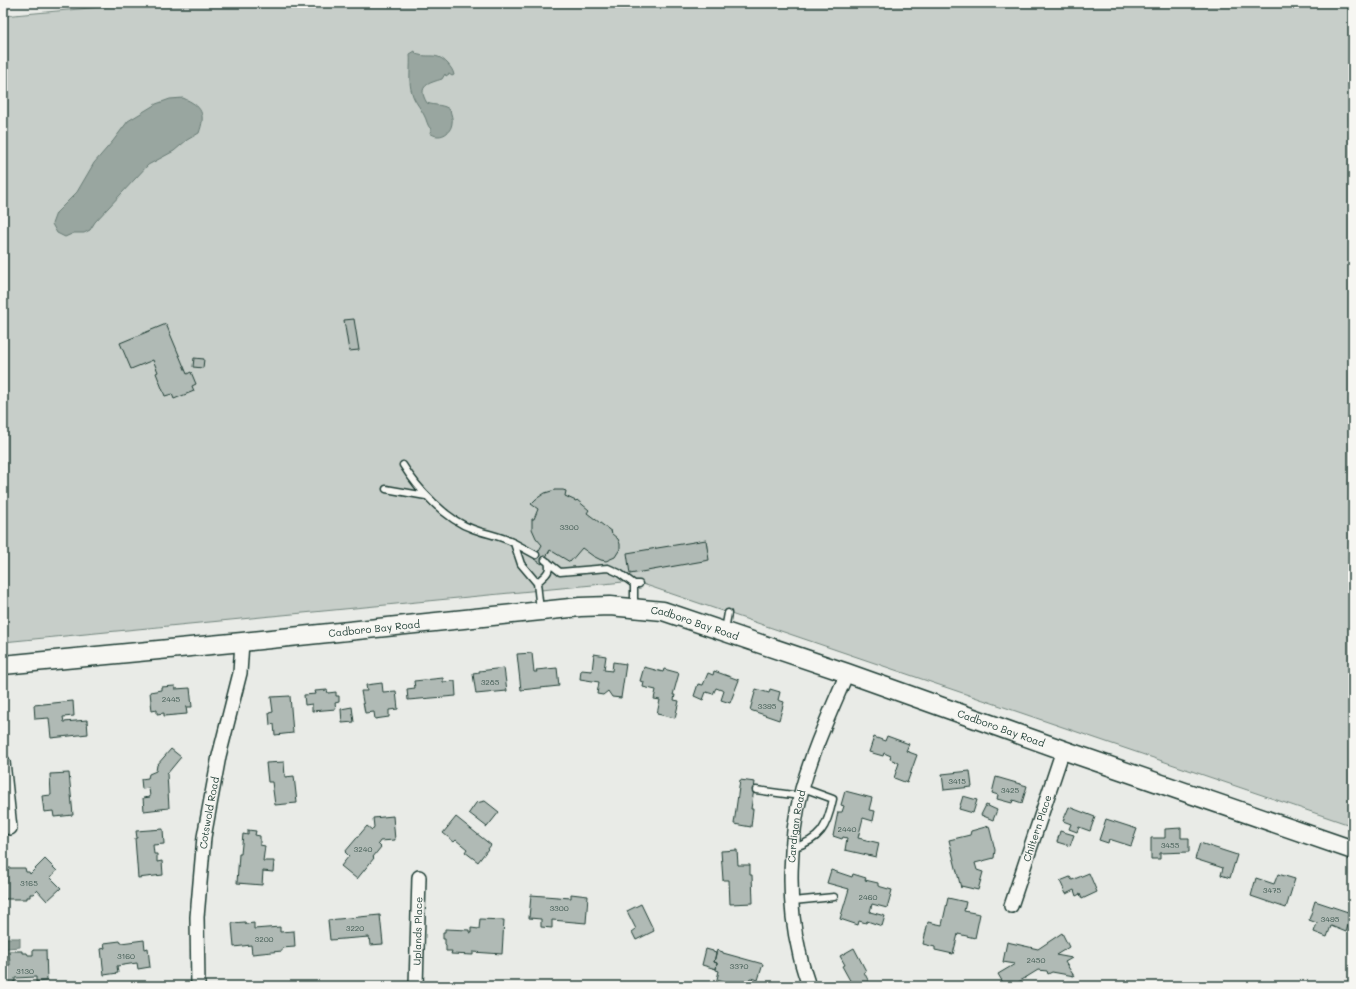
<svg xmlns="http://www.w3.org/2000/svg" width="1356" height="989" font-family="Mali,sans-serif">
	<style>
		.green { fill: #c7cec9; stroke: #73867e }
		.water { fill: #99a6a0; stroke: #687c75 }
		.building { fill: #b0bab5; stroke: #1f3d34 }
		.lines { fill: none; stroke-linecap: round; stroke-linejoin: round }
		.service-casing { stroke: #1f3d34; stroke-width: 9 }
		.minor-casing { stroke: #1f3d34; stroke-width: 16 }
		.secondary-casing { stroke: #1f3d34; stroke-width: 21 }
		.service { stroke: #f6f6f2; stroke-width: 6 }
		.minor { stroke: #f6f6f2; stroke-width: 13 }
		.secondary { stroke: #f6f6f2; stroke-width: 18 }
		.labels { text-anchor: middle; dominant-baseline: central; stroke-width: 3; stroke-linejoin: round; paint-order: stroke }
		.number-label { font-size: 8px; fill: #435c54 }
		.street-label { font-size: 10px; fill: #1f3d34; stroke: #f6f6f2 }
	</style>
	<rect width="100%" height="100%" fill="#e9ebe7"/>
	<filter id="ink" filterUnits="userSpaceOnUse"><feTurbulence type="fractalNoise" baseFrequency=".025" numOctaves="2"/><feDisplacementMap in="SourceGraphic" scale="8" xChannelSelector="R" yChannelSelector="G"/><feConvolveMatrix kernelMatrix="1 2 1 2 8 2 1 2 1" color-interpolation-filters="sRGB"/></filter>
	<g filter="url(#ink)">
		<!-- green -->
		<path class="green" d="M 144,3 L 1353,3 L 1353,826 L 634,581 L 3,642 L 3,16 Z"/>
		<!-- water -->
		<path class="water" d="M 415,51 L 416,54 C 430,59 436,51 448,64 C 451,68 453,70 454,75 L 452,76 L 449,74 L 446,76 L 445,74 L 442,79 C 430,83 416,85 427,103 C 435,106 444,104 450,110 C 451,114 453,119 452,123 C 451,134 439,140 430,133 L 431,129 C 427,126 427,120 424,115 C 420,107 414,101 412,93 C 408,82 411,66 410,54 Z
			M 183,98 C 202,106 206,114 199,133 L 187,140 L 174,151 L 148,165 L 95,222 L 90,230 L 84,233 L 74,233 L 65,237 L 57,233 L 52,224 L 56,213 L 77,192 L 94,163 L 113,141 L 128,121 L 156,104 L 170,99 Z
			M 3,938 L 20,938 L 20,947 L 7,948 L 7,956 L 5,956 L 5,958 L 3,958 Z"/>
		<!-- building -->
		<path class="building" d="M 354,319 L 359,350 L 349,351 L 344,320 Z
			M 166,324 L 187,374 L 191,372 L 196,384 L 192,386 L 194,391 L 174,399 L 172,394 L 165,396 L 156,373 L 158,372 L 153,360 L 131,369 L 120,343 Z
			M 194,358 L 204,359 L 203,368 L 193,367 Z
			M 563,490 L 566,491 L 565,496 L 576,501 L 577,500 L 589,510 L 587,513 L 612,532 L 611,533 L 618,539 L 620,544 L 620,549 L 615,557 L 606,561 L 601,560 L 593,556 L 582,548 L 570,562 L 550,550 L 542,564 L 534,559 L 542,545 L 536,538 L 532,529 L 532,519 L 534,519 L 538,509 L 531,504 L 536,499 L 545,493 L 555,490 Z
			M 706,540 L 709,560 L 630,574 L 627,553 Z
			M 532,653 L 534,672 L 537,672 L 536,670 L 557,668 L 559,686 L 521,690 L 517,654 Z
			M 594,654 L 606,656 L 604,670 L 612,671 L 613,662 L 626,664 L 621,698 L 612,697 L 608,691 L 603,695 L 597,694 L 599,682 L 580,679 L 581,670 L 592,671 Z
			M 644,667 L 663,672 L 664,669 L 679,673 L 673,695 L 675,695 L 674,700 L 679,701 L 675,718 L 657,714 L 660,700 L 654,699 L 656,690 L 643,687 L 644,682 L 640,681 Z
			M 504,668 L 507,691 L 476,694 L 473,674 L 479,673 L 479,671 Z
			M 714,671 L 739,680 L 730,703 L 721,700 L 724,691 L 716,688 L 713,694 L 706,692 L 703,700 L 694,696 L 698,684 L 703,685 L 708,673 L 713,675 Z
			M 443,678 L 443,682 L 455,681 L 456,696 L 408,700 L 407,689 L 415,688 L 414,681 Z
			M 382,683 L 383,692 L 396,691 L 398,709 L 389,710 L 389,717 L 375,719 L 374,712 L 365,713 L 361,691 L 367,691 L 366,685 Z
			M 175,686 L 175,689 L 190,688 L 192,707 L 186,707 L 187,714 L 164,716 L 164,713 L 157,714 L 157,710 L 152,711 L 150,692 L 161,690 L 161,687 Z
			M 756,689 L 769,693 L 770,689 L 780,692 L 778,700 L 784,702 L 779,720 L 750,710 Z
			M 327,690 L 328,693 L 336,692 L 336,696 L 339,696 L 339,702 L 335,703 L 336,709 L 312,711 L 312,704 L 305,705 L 304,695 L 316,694 L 315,691 Z
			M 290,696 L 293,733 L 275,735 L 274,724 L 270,725 L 269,713 L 273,712 L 271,697 Z
			M 73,701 L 74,716 L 63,717 L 64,722 L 87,720 L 88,734 L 51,738 L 49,718 L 35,719 L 34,705 Z
			M 352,707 L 354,722 L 342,723 L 341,709 Z
			M 887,736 L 909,744 L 906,751 L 917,755 L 907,783 L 894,778 L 899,763 L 890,759 L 891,756 L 884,753 L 883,756 L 869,752 L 874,737 L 885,741 Z
			M 171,749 L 181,757 L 167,774 L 169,808 L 144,811 L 143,798 L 150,797 L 149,788 L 142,789 L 141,779 L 148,778 L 149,774 L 156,771 L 157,765 Z
			M 284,762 L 285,777 L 294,776 L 297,803 L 275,805 L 272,782 L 268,782 L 266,763 Z
			M 970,771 L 972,787 L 944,790 L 942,774 Z
			M 69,773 L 73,815 L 54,817 L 53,811 L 44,812 L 42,796 L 51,795 L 50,774 Z
			M 996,777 L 1027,786 L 1022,803 L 1013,800 L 1012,803 L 997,799 L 998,795 L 992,793 Z
			M 740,780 L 755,782 L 751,809 L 753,809 L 751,827 L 734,824 Z
			M 845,791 L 872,798 L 869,810 L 875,811 L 873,821 L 863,818 L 858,838 L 879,843 L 876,857 L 845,850 L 847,838 L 843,837 L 842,839 L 833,836 L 838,812 L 842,812 L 844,806 L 841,805 Z
			M 963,796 L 977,800 L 973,813 L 959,809 Z
			M 485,801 L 499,812 L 487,827 L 469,813 L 476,803 Z
			M 986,805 L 997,810 L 993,820 L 981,815 Z
			M 1069,807 L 1095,817 L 1090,831 L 1079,827 L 1077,832 L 1069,829 L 1071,824 L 1063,821 Z
			M 393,816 L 395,840 L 380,841 L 378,844 L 381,847 L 373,857 L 374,858 L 357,879 L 341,866 L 349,856 L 345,852 L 367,826 L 372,830 L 374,827 L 373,818 Z
			M 456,817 L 491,845 L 478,862 L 465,852 L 467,849 L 456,840 L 454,842 L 443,833 Z
			M 1106,819 L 1137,829 L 1131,846 L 1109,839 L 1108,843 L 1099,840 Z
			M 989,826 L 995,850 L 994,858 L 975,863 L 977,870 L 983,872 L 978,890 L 961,886 L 961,888 L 949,840 L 970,835 L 971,831 Z
			M 1181,828 L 1181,838 L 1189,838 L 1189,852 L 1160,853 L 1160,859 L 1151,859 L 1151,838 L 1165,838 L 1165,829 Z
			M 163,829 L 164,844 L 153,845 L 154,854 L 157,854 L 157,862 L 162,861 L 163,875 L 138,878 L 135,838 L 137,838 L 136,831 Z
			M 248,830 L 256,831 L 255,835 L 260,836 L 260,845 L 265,846 L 263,861 L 274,861 L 273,872 L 263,871 L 262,885 L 237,883 L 239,854 L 241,854 L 243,834 L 248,835 Z
			M 1060,831 L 1074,835 L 1070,846 L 1057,842 Z
			M 1200,843 L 1237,855 L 1230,878 L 1221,875 L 1223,868 L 1195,859 Z
			M 737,850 L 738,865 L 750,865 L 750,875 L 752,875 L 753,903 L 730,904 L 729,880 L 723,880 L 721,851 Z
			M 45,859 L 57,871 L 50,877 L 61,888 L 47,901 L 37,890 L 33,894 L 30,894 L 30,897 L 27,897 L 27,899 L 3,899 L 3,868 L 25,868 L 26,872 L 29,872 L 30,874 Z
			M 831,870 L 852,877 L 853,874 L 866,878 L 865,880 L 878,883 L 878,886 L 892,890 L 887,908 L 872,904 L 870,912 L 885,916 L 882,926 L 867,921 L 866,923 L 859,921 L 858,925 L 840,919 L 849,889 L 827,883 Z
			M 1089,873 L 1097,892 L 1082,899 L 1080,894 L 1076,896 L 1074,890 L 1066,894 L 1060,881 L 1070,877 L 1072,880 Z
			M 1278,874 L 1295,879 L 1286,908 L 1251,896 L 1256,878 L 1274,884 Z
			M 571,894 L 588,896 L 586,923 L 552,920 L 552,928 L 541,927 L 541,919 L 529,918 L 531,895 L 571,898 Z
			M 948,898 L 966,902 L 964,911 L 980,914 L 975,938 L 958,934 L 953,954 L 935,950 L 935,947 L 923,944 L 928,922 L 942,925 Z
			M 1315,901 L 1348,912 L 1351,903 L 1353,904 L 1353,920 L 1350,919 L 1346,932 L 1331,926 L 1327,937 L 1314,932 L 1317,923 L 1309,920 Z
			M 641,904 L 654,931 L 636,940 L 632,932 L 636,929 L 627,911 Z
			M 380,915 L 383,944 L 370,945 L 369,937 L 330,940 L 328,920 Z
			M 480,919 L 504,920 L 502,954 L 473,952 L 473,955 L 451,954 L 452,951 L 446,951 L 446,945 L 445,944 L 445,939 L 443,939 L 443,932 L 445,932 L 445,929 L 469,930 L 469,932 L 471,933 L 471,928 L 479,929 Z
			M 245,922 L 246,924 L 254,923 L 254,929 L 280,927 L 280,932 L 294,931 L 295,947 L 282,948 L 282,951 L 252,954 L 251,945 L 234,947 L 232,923 Z
			M 1062,933 L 1069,947 L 1056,955 L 1072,958 L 1065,962 L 1074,976 L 1052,972 L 1048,974 L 1047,971 L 1038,970 L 1012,986 L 1005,986 L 998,974 L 1015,964 L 1003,962 L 1007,942 L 1038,949 Z
			M 144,940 L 145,949 L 148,948 L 150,967 L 138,969 L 137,963 L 117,966 L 118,973 L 104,975 L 101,949 L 105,948 L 104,943 L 120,941 L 121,943 Z
			M 854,948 L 866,971 L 864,972 L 871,986 L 853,986 L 842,966 L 845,965 L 840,956 Z
			M 706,949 L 713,951 L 713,952 L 716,953 L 714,962 L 717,963 L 716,969 L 702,965 Z
			M 33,950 L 46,950 L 47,981 L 36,982 L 36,977 L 15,978 L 15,982 L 13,982 L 13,986 L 3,986 L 3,965 L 10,965 L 9,951 L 22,951 L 22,953 L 27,953 L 28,955 L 33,955 Z
			M 717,950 L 723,952 L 723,953 L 763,964 L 758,980 L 750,978 L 748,986 L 737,985 L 737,986 L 731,986 L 726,985 L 727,982 L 717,979 L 719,971 L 716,970 L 717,963 L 714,962 Z"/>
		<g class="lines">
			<defs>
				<path id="service" d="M 403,465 C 417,488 446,520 473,529 C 486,534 501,536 514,543 L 521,564 L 537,583 L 540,610
					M 386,489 L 426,496
					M 514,543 L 536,555
					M 545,560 L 560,572 L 608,568 L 619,573 L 634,584
					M 537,583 C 543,576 552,573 548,562
					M 634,607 L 634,584 L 639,584
					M 725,630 L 728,613
					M 756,790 L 800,796
					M 792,848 C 821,840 827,827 833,799 L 803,788
					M 793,901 L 834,897"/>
				<g id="minor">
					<path d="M 3,762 L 10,828"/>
					<path id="s1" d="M 1011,906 L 1063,750"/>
					<path id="s2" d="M 198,986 L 197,917 L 204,837 L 219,756 L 240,673 L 242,642"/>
					<path id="s3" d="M 416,986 L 419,877"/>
					<path id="s4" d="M 809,986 C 805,974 801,963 799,951 C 787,902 789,838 802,789 C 813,749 831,711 847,673"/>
				</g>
				<g id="secondary">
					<path id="s5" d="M 3,665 L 242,642 L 580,607 L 610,606 L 663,611 L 847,673 L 1063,750 L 1353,850"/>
				</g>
			</defs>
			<!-- service casing -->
			<use href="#service" class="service-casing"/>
			<!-- minor casing -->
			<use href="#minor" class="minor-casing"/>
			<!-- secondary casing -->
			<use href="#secondary" class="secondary-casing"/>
			<!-- service -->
			<use href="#service" class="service"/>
			<!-- minor -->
			<use href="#minor" class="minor"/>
			<!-- secondary -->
			<use href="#secondary" class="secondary"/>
		</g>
	</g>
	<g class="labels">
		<!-- number labels -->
		<g class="number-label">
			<text x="569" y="527">3300</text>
			<text x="490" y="682">3285</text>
			<text x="171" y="699">2445</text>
			<text x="767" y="706">3395</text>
			<text x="957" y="781">3415</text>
			<text x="1010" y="790">3425</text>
			<text x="847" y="829">2440</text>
			<text x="1170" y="845">3455</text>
			<text x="363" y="849">3240</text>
			<text x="29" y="883">3165</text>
			<text x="1272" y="890">3475</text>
			<text x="868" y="897">2460</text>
			<text x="559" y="908">3300</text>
			<text x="1330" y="919">3495</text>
			<text x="355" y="928">3220</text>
			<text x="264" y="939">3200</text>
			<text x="126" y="956">3160</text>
			<text x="1036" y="960">2450</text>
			<text x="739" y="966">3370</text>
			<text x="25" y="971">3130</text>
		</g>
		<!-- street labels -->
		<g class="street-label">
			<text stroke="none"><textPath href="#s5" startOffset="697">Cadboro Bay Road</textPath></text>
			<text stroke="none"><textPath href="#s5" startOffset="373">Cadboro Bay Road</textPath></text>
			<text stroke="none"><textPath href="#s5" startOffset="1021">Cadboro Bay Road</textPath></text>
			<text stroke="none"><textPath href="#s2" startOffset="174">Cotswold Road</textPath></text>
			<text stroke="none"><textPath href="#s4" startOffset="162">Cardigan Road</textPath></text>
			<text stroke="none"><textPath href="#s1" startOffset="82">Chiltern Place</textPath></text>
			<text stroke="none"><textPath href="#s3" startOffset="55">Uplands Place</textPath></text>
		</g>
	</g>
	<!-- margin -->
	<rect width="1356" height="989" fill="none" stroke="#f6f6f2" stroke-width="16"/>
	<rect x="8" y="8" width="1340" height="973" fill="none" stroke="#1f3d34" stroke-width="1.5" filter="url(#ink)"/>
</svg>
